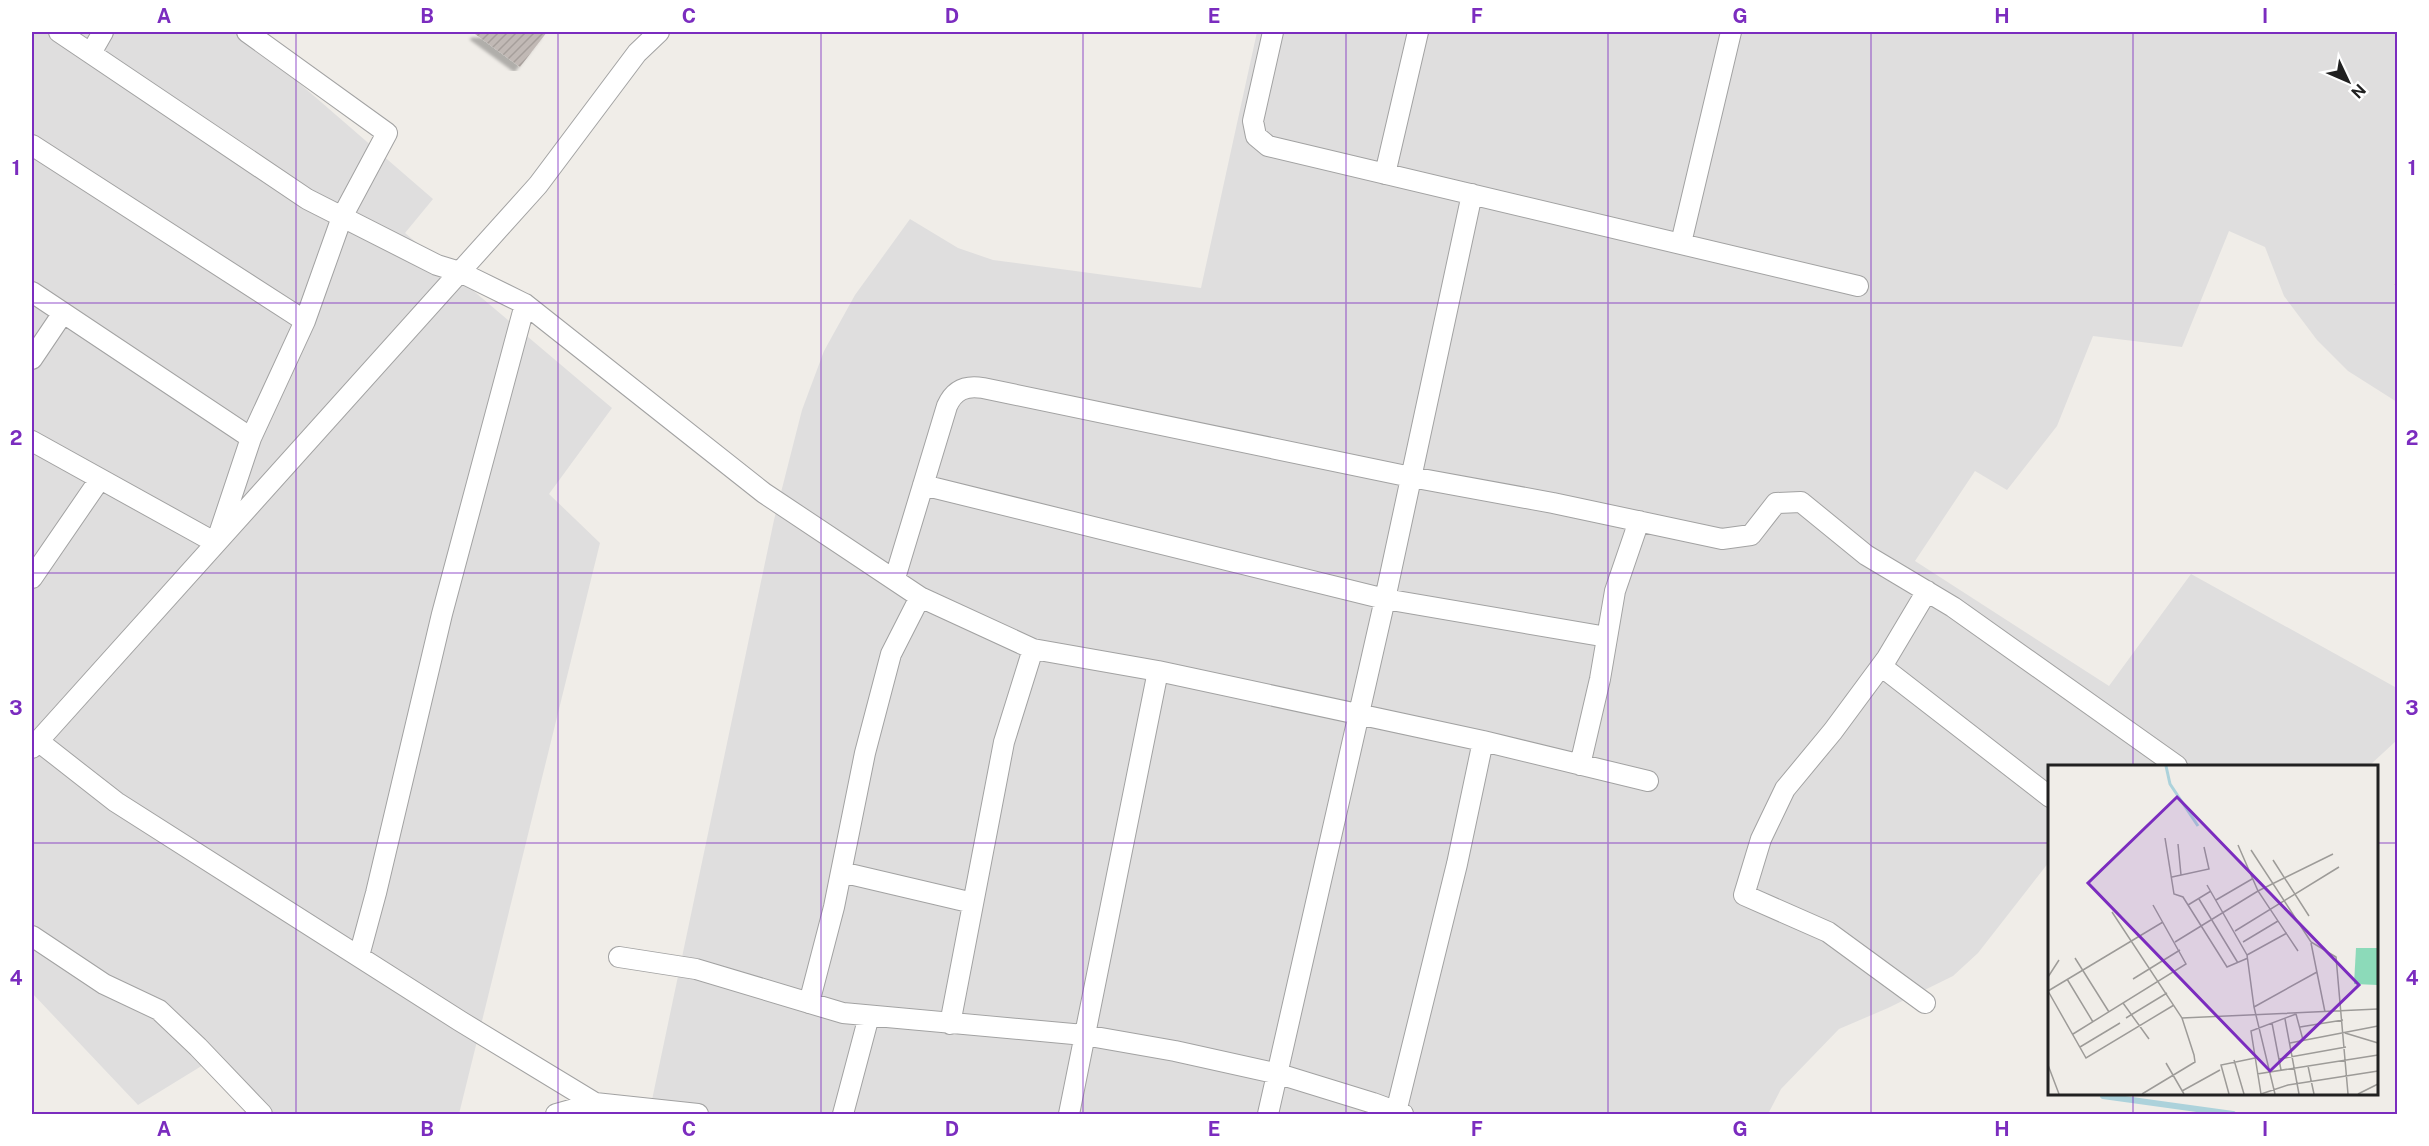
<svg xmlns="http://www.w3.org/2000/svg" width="2429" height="1146" font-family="'Public Sans',sans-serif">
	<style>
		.residential { fill: #dfdede }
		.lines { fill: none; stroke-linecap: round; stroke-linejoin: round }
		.stream { stroke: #acd2db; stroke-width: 6 }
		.building { fill: url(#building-hatch); filter: url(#shadow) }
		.street-casing { stroke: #a2a2a2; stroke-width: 22 }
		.path { stroke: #f18079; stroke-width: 4; stroke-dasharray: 3 3; stroke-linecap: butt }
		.street { stroke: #fff; stroke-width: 20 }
		.grid { fill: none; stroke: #7b2cbf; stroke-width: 1.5; stroke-opacity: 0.55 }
		.inset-river { fill: none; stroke: #acd2db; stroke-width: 3 }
		.inset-road { fill: none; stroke: #9d9b98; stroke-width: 1.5 }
		.view { fill: #7b2cbf; fill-opacity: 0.15; stroke: #7b2cbf; stroke-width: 3 }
		.inset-edge { fill: none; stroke: #212121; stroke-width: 3 }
		.neatline { fill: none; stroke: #7b2cbf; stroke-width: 2 }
		.grid-label { font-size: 20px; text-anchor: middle; font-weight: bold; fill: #7b2cbf }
	</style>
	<defs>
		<pattern id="building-hatch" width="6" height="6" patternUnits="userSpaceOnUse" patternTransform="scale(1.5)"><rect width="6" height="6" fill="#c1b9b5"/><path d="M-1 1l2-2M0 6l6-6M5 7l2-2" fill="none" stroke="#a69f9b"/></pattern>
		<filter id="shadow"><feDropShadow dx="-5.5" dy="5.5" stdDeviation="1.5" flood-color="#0004"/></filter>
	</defs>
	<rect width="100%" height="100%" fill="#f0ede8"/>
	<!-- residential -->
	<path class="residential" d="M 32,32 L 240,32 L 433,199 L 405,233 L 612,408 L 549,494 L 600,543 L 459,1114 L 274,1114 L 208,1062 L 138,1105 L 32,993 Z
		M 1257,32 L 2397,32 L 2397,402 L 2348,371 L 2317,340 L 2284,296 L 2265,247 L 2229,231 L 2182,347 L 2093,336 L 2057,426 L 2007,490 L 1975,471 L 1915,561 L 2109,686 L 2191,574 L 2395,687 L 2397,689 L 2397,740 L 2369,766 L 2050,766 L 2049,862 L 1978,953 L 1953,976 L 1888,1008 L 1839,1029 L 1781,1089 L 1768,1114 L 649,1114 L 774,520 L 802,410 L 824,351 L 855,295 L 910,219 L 958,248 L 993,260 L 1201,288 Z"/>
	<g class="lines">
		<!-- stream -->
		<path class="stream" d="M 2103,1096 L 2233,1114"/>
	</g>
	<!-- building -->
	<path class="building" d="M 477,32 L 547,32 L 520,67 L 475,34 Z"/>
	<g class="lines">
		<defs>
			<path id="street" d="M 59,32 L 307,199 L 437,265 L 460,272 L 525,304 L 764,493 L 920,597 L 1033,649 L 1158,671 L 1483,741 L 1648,781
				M 1273,32 L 1253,121 L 1256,136 L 1268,146 L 1858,286
				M 91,53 L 103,32
				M 32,145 L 305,321
				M 1385,174 L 1418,32
				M 1681,243 L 1731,32
				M 32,292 L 251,438
				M 32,359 L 63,313
				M 32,441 L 216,543 L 251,438 L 305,321 L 342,217 L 387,133 L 247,32
				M 923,485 L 1385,599 L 1607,637
				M 32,578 L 100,479
				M 895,578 L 947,406 C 954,390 966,385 983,388 L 1411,477 L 1553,503 L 1722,539 L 1751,535 L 1776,503 L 1801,502 L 1866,555 L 1953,607 L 2177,766
				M 1881,666 L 2050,797
				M 38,741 L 116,802 L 460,1021 L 595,1103
				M 32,748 L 538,185 L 637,53 L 659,32
				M 1580,765 L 1600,679 L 1615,591 L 1639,521
				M 841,872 L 973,903
				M 32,936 L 104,984 L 159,1010 L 198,1047 L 262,1114
				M 359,956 L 376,893 L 442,614 L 525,304
				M 619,957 L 696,969 L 843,1013 L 1084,1035 L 1175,1051 L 1279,1074 L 1373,1103 L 1403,1114
				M 809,1003 L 834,907 L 865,753 L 891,654 L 920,597
				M 1925,1003 L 1828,932 L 1744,895 L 1761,839 L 1785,789 L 1833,731 L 1887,658 L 1927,591
				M 950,1024 L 1004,742 L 1033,649
				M 1396,1112 L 1457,864 L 1483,741
				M 556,1114 L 595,1103 L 698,1114
				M 843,1114 L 869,1016
				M 1069,1114 L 1158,671
				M 1268,1114 L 1385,599 L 1472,194"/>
		</defs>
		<!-- street casing -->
		<use href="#street" class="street-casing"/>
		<!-- path -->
		<path class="path" d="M 2396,283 L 2398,285"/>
		<!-- street -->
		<use href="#street" class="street"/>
	</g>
	<!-- grid -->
	<path class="grid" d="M 296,32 L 296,1114M 558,32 L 558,1114M 821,32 L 821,1114M 1083,32 L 1083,1114M 1346,32 L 1346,1114M 1608,32 L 1608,1114M 1871,32 L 1871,1114M 2133,32 L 2133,766M 32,303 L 2398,303M 32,573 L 2398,573M 32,843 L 2050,843M 2376,843 L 2398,843M 2133,1094 L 2133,1114"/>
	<!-- overview -->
	<g transform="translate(2048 765)">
		<rect width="330" height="330" fill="#f0ede8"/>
		<path d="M 308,183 L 330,183 L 330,220 L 306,219 Z" fill="#8cdab9"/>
		<path class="inset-river" d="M 118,1 L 122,19 L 150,61"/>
		<path class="inset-road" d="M 117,73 L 126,129 L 135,132 L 179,202 L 200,193M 130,79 L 133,110M 190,80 L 210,126 L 250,186M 203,85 L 263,177 L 288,192 L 300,329M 225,95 L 261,151M 124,112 L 161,104 L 156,82M 159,120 L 199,190 L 206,242 L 227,329M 151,134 L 190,198M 168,135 L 204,114M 140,140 L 163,126M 64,147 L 134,253 L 146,290 L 147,297 L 94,329M 187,166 L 291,102M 127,177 L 210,126 L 285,89M 195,177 L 230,156M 263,178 L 277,247M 199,190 L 239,168M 27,193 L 61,247M 0,212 L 11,195M 19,214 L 45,257M 85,214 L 132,185M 0,226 L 38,293 L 126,240M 0,226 L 115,157M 75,238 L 101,274M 206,242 L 269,207M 78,253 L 119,228M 134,253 L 330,244M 237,254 L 251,329M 224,258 L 233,305M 252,262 L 295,255M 297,268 L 330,278M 25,269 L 138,199 L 105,140M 242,278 L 330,261M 32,282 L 72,258M 231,294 L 298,282M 186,295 L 196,329M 118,298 L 136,329M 0,300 L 11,329M 260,301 L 266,329M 209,309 L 330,290M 134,326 L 172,305M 181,329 L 173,300 L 207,293M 213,329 L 203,266 L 248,249 L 255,275M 213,329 L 240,320 L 330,306M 310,329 L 330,319"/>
		<path class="view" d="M 129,32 L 311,220 L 222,306 L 40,118 Z"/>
		<rect width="330" height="330" class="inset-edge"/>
	</g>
	<!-- border -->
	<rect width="2429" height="1146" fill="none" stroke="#ffffff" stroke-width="66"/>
	<!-- north arrow -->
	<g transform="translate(2348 81) rotate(134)" stroke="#ffffff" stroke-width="4.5" paint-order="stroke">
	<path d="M0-4.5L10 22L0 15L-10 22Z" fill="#212121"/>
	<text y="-9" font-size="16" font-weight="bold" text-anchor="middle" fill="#212121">N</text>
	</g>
	<rect x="33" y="33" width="2363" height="1080" class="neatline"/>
	<g class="grid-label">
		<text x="164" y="23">A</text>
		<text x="427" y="23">B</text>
		<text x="689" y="23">C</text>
		<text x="952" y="23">D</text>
		<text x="1214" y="23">E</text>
		<text x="1477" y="23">F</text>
		<text x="1740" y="23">G</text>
		<text x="2002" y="23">H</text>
		<text x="2265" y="23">I</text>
		<text x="16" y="175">1</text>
		<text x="2412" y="175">1</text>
		<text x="16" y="445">2</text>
		<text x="2412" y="445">2</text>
		<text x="16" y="715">3</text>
		<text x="2412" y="715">3</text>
		<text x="16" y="985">4</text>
		<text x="2412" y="985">4</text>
		<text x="164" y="1136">A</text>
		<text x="427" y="1136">B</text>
		<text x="689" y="1136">C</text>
		<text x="952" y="1136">D</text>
		<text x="1214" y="1136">E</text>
		<text x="1477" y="1136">F</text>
		<text x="1740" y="1136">G</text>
		<text x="2002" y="1136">H</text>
		<text x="2265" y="1136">I</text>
	</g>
</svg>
